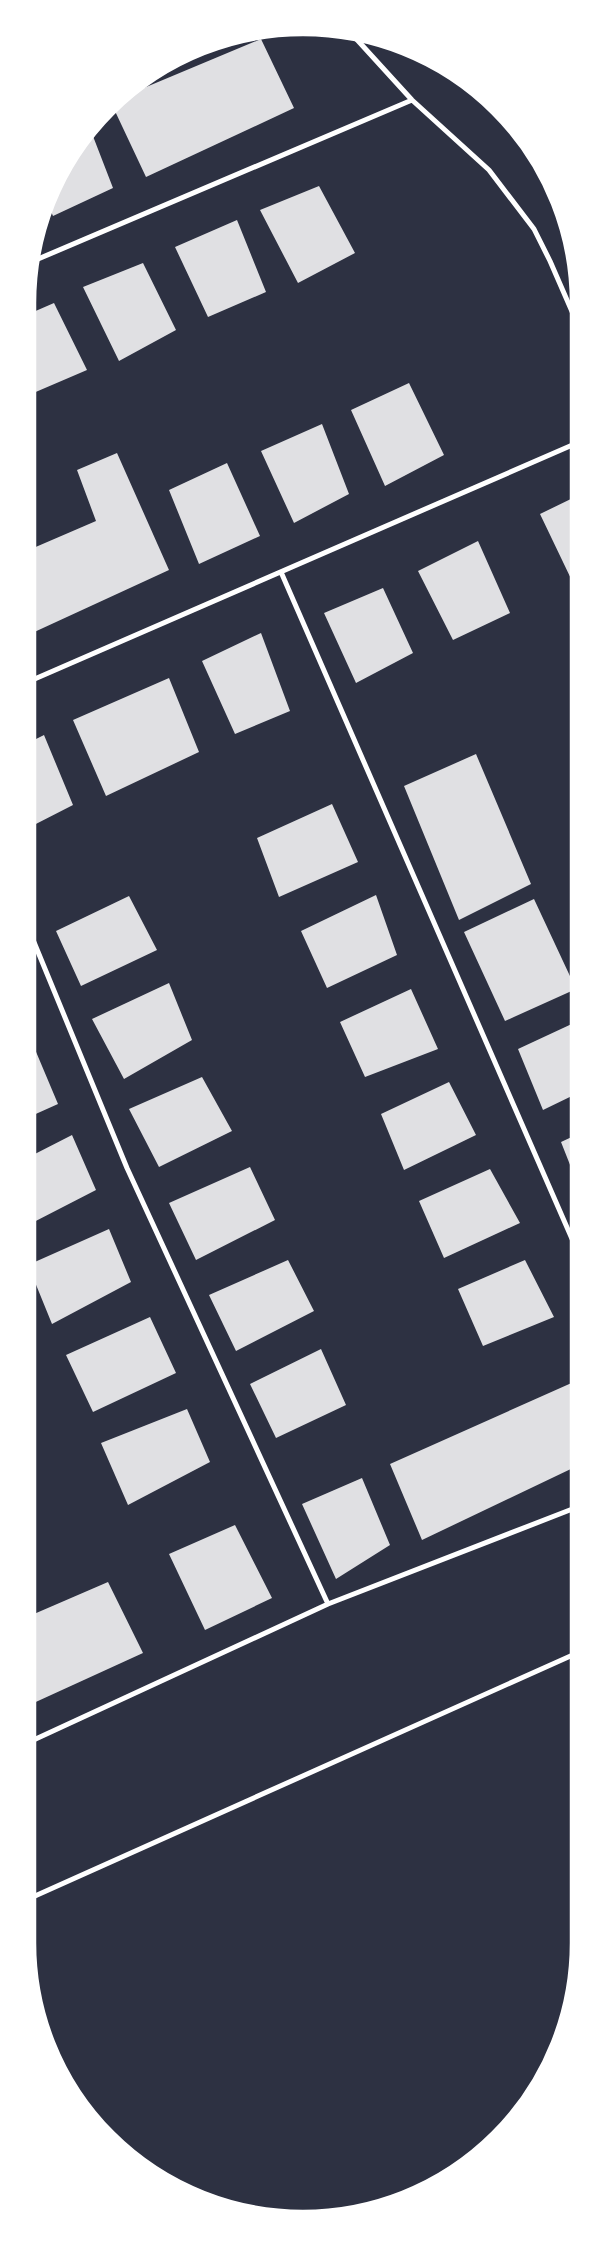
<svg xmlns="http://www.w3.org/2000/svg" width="606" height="2246" font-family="'Fira Sans Condensed',sans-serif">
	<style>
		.building { fill: #e0e0e3 }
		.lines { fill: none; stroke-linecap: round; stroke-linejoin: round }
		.minor { stroke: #fff; stroke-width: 5 }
		.rim { fill: none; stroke: #fff; stroke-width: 2.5 }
	</style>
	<rect width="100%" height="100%" fill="#2d3142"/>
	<!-- building -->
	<path class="building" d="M 261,39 L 294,108 L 146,177 L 114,109 L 127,95 Z
		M 91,131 L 113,188 L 53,216 L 49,207 L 73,149 Z
		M 319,186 L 355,253 L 298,283 L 260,210 Z
		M 237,220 L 266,292 L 208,317 L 175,247 Z
		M 143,263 L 176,330 L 119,361 L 83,287 Z
		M 54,303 L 87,370 L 31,394 L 31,313 Z
		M 409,383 L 444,455 L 385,486 L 351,410 Z
		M 322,424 L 349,494 L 294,523 L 261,451 Z
		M 117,453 L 169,570 L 30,634 L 31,549 L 96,521 L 77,470 Z
		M 227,463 L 260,536 L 199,564 L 169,490 Z
		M 577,496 L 577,584 L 574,585 L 540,514 Z
		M 478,541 L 510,613 L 453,640 L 418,571 Z
		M 383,588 L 413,653 L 356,683 L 324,613 Z
		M 261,633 L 290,711 L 235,734 L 202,661 Z
		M 169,678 L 199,752 L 106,796 L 73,720 Z
		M 44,735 L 73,805 L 30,827 L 30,742 Z
		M 476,754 L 531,884 L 459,920 L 404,786 Z
		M 332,804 L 358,862 L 279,897 L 257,838 Z
		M 376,895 L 397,955 L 327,988 L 301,931 Z
		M 129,896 L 157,950 L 81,986 L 56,931 Z
		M 534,899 L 576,989 L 505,1021 L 464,932 Z
		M 169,983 L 192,1040 L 124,1079 L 92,1019 Z
		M 411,989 L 438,1049 L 365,1077 L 340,1022 Z
		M 576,1022 L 576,1094 L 543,1110 L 518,1049 Z
		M 34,1047 L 58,1104 L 29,1117 L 29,1050 Z
		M 202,1077 L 232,1131 L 159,1167 L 129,1109 Z
		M 449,1082 L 476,1135 L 404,1170 L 381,1114 Z
		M 72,1135 L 96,1190 L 28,1225 L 29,1157 Z
		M 576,1135 L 576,1180 L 561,1142 Z
		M 250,1167 L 275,1220 L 196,1260 L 169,1203 Z
		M 490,1169 L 520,1223 L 444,1258 L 419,1201 Z
		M 109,1229 L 131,1282 L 52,1324 L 28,1265 Z
		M 288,1260 L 314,1311 L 236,1351 L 209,1295 Z
		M 525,1260 L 554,1317 L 483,1346 L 458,1289 Z
		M 150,1317 L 176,1373 L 93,1412 L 66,1355 Z
		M 321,1349 L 346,1405 L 276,1438 L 250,1384 Z
		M 576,1381 L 575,1467 L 422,1540 L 390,1464 Z
		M 187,1409 L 210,1462 L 128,1505 L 101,1443 Z
		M 362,1478 L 390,1545 L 336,1579 L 302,1504 Z
		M 235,1525 L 272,1598 L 205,1630 L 169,1554 Z
		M 108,1582 L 143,1653 L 27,1706 L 27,1617 Z"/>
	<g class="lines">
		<!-- minor -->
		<path class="minor" d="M 350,32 L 412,100 L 489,170 L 534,229 L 550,261 L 577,323
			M 31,262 L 412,100
			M 281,572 L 576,1248
			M 30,681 L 577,443
			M 29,930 L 127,1168 L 328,1604
			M 27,1743 L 328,1604 L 575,1508
			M 26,1900 L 575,1654"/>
	</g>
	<!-- crop -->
	<path d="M0 0H606V2246H0ZM303 35H303A268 268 0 0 1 571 303V1943A268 268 0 0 1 303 2211H303A268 268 0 0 1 35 1943V303A268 268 0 0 1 303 35Z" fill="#fff" fill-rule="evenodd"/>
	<path class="rim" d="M303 35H303A268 268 0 0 1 571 303V1943A268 268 0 0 1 303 2211H303A268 268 0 0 1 35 1943V303A268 268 0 0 1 303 35Z"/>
</svg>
